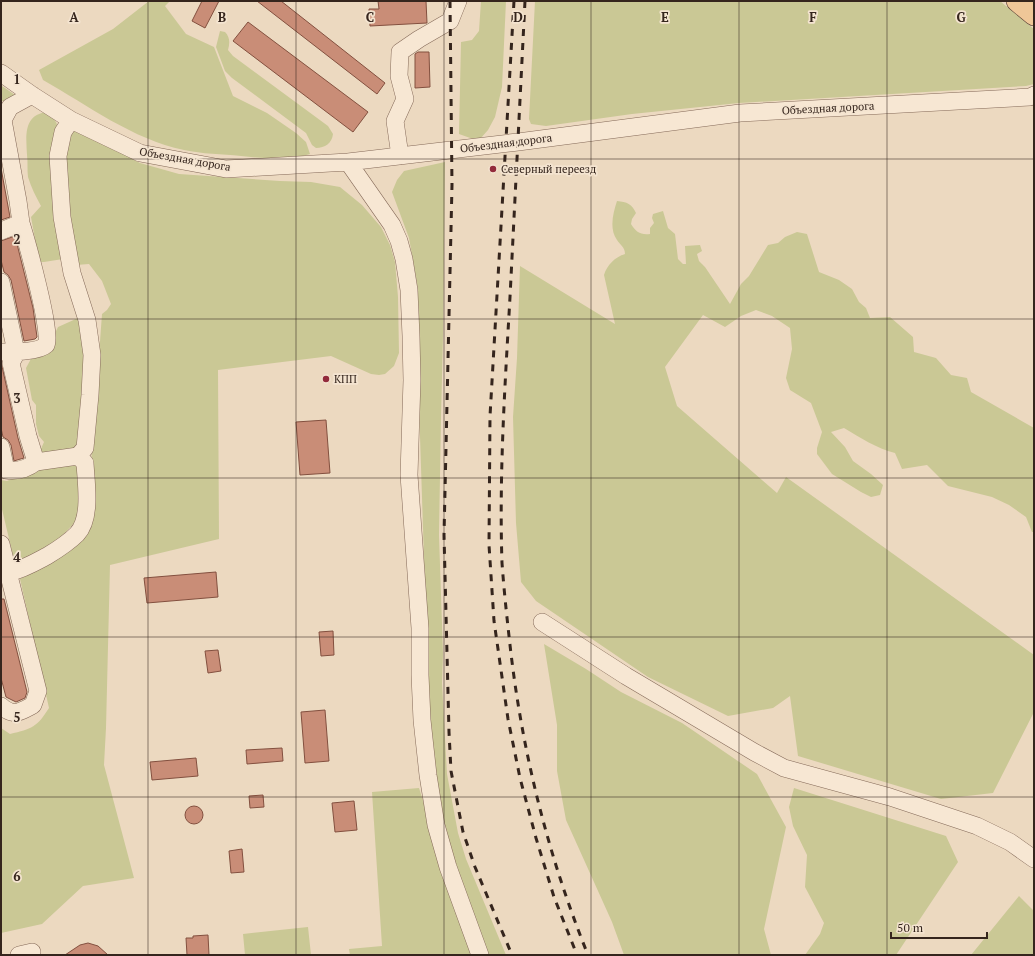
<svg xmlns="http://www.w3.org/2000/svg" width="1035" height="956" font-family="'PT Serif',serif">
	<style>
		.green { fill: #cac895 }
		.building { fill: #c98d77; stroke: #83503f }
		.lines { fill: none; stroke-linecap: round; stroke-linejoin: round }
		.minor-casing { stroke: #856a59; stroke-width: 18 }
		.major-casing { stroke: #52392d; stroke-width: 22 }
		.minor { stroke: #f7e7d3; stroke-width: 17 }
		.major { stroke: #efc798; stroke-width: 21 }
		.rail { stroke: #35251d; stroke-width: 3; stroke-dasharray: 7 7; stroke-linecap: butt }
		.grid { fill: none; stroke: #35251d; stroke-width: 1; stroke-opacity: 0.55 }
		.poi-dot { fill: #922b3b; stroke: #f4e4d0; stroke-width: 1.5 }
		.labels { text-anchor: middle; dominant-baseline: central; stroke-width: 3.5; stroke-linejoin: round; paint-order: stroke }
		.street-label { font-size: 11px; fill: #35251d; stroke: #f4e4d0 }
		.poi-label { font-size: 11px; fill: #35251d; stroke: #f4e4d0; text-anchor: start }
		.grid-label { font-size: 13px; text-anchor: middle; font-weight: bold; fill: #35251d; stroke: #f4e4d0; stroke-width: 3.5; stroke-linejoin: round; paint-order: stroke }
	</style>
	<rect width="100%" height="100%" fill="#ecd9c0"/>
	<!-- green -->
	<path class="green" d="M 149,1 L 170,1 L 165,6 L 186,34 L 214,47 L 233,96 L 267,113 L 296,133 L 306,142 L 310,154 C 287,162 265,158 241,156 C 222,154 202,154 184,150 C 132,139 89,106 43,80 L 39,70 L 113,29 Z
		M 481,1 L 506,1 L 502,87 L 495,117 L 488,130 L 480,139 L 473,139 L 459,134 L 461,42 L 472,40 L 479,31 Z
		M 535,1 L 1000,1 L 1034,29 L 1034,84 L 1026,86 L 739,103 L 632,114 L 546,126 L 531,124 L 529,119 Z
		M 220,31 L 225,32 C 230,37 230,43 228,50 L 233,56 L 328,126 L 333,134 C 332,143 325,148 316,148 L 312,145 L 306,133 L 232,78 L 225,71 L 216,47 Z
		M 2,86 L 15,95 L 8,101 L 1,101 L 1,87 Z
		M 48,112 C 54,118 57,122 59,131 L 63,259 L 44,262 L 39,262 L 31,217 L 41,206 C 36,197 31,187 28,177 C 27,170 28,162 27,155 C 26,136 23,114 48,112 Z
		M 76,129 L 140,163 L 179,174 L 280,181 L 311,182 L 340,187 L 362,205 L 381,227 L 390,245 L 395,262 L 398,297 L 399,353 L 394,366 L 385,374 L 379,375 L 371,374 L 331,356 L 218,370 L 219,539 L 110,565 L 106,728 L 104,765 L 134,878 L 83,886 L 42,924 L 1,933 L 1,728 L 10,734 C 32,729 37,727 49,708 L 20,579 L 72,549 L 91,465 L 102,314 L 107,310 L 111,304 L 102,281 L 89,264 L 76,265 L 63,160 L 69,134 Z
		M 445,162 L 443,335 L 441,418 L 439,535 L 443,654 L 442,683 L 447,774 L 458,833 L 466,859 L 506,955 L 488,955 L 455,863 L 440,810 L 429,710 L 419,406 L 418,289 L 409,238 L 392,192 L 397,180 L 404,171 Z
		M 617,201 C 627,202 632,204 636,213 L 632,219 L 631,224 C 636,232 640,235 650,234 L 650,228 L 654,223 L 652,218 L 653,214 L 663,211 L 668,228 L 675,234 L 678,259 L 683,264 L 686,264 L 685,246 L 700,245 L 702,251 L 697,254 L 699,261 L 705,267 L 730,304 L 741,284 L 749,276 L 768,245 L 778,243 L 785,237 L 797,232 L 807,234 L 819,272 L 839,280 L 852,289 L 859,302 L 866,308 L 870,318 L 890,317 L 913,337 L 914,352 L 936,358 L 951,375 L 967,378 L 971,392 L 1034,428 L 1034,532 L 1032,532 L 1026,517 L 1009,505 L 992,497 L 948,486 L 927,465 L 902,469 L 895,453 C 876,448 861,438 844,428 L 831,432 L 845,447 L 853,461 L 871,474 L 883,485 L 880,495 L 871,497 L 861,492 L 832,474 L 817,454 L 817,448 L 822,432 L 811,403 L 790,390 L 786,378 L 792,349 L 790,328 L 772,316 L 756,310 L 741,316 L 725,327 L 703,315 L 665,367 L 677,406 L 777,493 L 786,477 L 1034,655 L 1034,712 L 993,793 L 941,799 L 798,756 L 790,696 L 773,708 L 728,716 L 648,677 L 536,601 L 521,582 L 516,523 L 513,417 L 517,358 L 520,266 L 615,324 L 604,275 C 607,265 615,257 625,254 C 625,247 620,245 617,240 C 609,229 613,213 617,201 Z
		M 78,318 L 86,357 L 79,446 L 74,451 L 43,455 L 40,451 L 44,442 L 39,436 L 36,424 L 36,405 L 32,400 L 26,368 L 32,357 L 54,342 L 55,333 L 58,327 Z
		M 77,462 L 81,488 L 77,520 L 60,538 L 41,551 L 15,564 L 1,505 L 1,480 L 7,481 L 24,473 Z
		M 544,644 L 586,669 L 621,692 L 682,723 L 757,774 L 786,827 L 764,929 L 771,955 L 624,955 L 612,922 L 566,820 L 557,771 L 557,725 Z
		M 419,788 L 473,955 L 350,955 L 349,949 L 382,946 L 372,792 Z
		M 794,788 L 946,836 L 958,862 L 896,955 L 805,955 L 820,934 L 824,923 L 805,887 L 807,855 L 793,826 L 789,807 Z
		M 1019,896 L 1034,911 L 1034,955 L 971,955 Z
		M 308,927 L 311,955 L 245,955 L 243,934 Z"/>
	<!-- building -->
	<path class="building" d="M 202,1 L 219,1 L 205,28 L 192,21 Z
		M 257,1 L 281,1 L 385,83 L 377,94 Z
		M 378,1 L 426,1 L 427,23 L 370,26 L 369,9 L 379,9 Z
		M 248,22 L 368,112 L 353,132 L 233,41 Z
		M 418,52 L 429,52 L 430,87 L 415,88 L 415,54 Z
		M 1,168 L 10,217 L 1,220 Z
		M 15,236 L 33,308 L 37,337 L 35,339 L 24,341 L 11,280 L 8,275 L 4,272 L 1,260 L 1,241 Z
		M 1,362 L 18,438 L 24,458 L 17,460 L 14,461 L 11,445 L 8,440 L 3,437 L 1,428 Z
		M 326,420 L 330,473 L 300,475 L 296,422 Z
		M 216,572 L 218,597 L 147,603 L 144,578 Z
		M 1,599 L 4,599 L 27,692 L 25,698 L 16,702 L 6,697 L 1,678 Z
		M 333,631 L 334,655 L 321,656 L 319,632 Z
		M 218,650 L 221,671 L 208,673 L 205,651 Z
		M 325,710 L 329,761 L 305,763 L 301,712 Z
		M 282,748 L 283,761 L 247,764 L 246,750 Z
		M 196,758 L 198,776 L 152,780 L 150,762 Z
		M 263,795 L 264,807 L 250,808 L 249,796 Z
		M 354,801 L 357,830 L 335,832 L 332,803 Z
		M185 815a9 9 0 1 1 18 0a9 9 0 1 1-18 0Z
		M 242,849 L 244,872 L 231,873 L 229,851 Z
		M 208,935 L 209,955 L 187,955 L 186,938 L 193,938 L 193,936 Z
		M 88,943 L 98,946 L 108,955 L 65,955 L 80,945 Z"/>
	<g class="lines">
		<defs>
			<path id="minor" d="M 1,73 L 32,95 L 71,120 L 140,153 L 226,169 L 348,162 L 518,142 L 740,113 L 1030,97 L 1034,95
				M 400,156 L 395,121 L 405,99 L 399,76 L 400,52 L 419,39 L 450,21 L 458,1
				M 348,162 L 392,225 L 399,241 L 404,259 L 409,290 L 411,336 L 412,380 L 409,475 L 420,628 L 420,675 L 422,720 L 428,775 L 436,825 L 448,867 L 480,955
				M 1,231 L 21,223 L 18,201 L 3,120 L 10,107 L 32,95
				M 1,282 L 15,347 L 17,352 L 11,363 L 28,436 L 36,462 L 78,456 L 85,448 L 90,395 L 92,355 L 87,320 L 72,273 L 62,217 L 58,156 L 63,132 L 71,120
				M 1,352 C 11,352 39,352 46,345 C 53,335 26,239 21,223
				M 1,447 L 6,470 C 18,472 27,469 36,462
				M 1,544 L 38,691 L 33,705 C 20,712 14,717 1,706
				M 8,573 C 22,570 34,563 47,556 C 57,550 68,543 77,534 C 92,518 86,483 85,463 L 78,456
				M 542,622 L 626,676 L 754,752 L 784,768 L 890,797 L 977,826 L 1010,842 L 1034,859
				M 19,955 L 32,952"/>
			<path id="major" d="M 1017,1 L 1034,15"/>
		</defs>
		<!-- minor casing -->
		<use href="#minor" class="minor-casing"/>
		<!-- major casing -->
		<use href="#major" class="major-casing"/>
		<!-- minor -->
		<use href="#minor" class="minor"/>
		<!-- major -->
		<use href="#major" class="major"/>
		<!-- rail -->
		<path class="rail" d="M 450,1 L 452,185 L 444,535 L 449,732 L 451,771 L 463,832 L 475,867 L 512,955
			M 514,1 L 490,416 L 489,545 L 494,621 L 508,719 L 520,778 L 536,838 L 554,897 L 577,955
			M 525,1 C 520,100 515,198 510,297 C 505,385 499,474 502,563 C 504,591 507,618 510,645 C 522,752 548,856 588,955"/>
	</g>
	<!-- grid -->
	<path class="grid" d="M 148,1 L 148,955M 296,1 L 296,955M 444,1 L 444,955M 591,1 L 591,955M 739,1 L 739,955M 887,1 L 887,955M 1,159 L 1034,159M 1,319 L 1034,319M 1,478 L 1034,478M 1,637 L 1034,637M 1,797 L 1034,797"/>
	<!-- markers -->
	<g class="poi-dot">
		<circle cx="493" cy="169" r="4"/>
		<circle cx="326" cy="379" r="4"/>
	</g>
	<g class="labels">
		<!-- street labels -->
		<g class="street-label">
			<text transform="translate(828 108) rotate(-3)">Объездная дорога</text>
			<text transform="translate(506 143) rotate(-7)">Объездная дорога</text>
			<text transform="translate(185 159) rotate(10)">Объездная дорога</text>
		</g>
		<!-- poi labels -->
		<g class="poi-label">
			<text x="501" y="169">Северный переезд</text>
			<text x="334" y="379">КПП</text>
		</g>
	</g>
	<g class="grid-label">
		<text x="74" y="22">A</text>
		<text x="222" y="22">B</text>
		<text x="370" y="22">C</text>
		<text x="518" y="22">D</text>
		<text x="665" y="22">E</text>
		<text x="813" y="22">F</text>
		<text x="961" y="22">G</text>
		<text x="17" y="84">1</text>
		<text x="17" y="244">2</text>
		<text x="17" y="403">3</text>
		<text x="17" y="562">4</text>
		<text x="17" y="722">5</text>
		<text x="17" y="881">6</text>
	</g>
	<!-- border -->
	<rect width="1035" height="956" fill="none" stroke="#35251d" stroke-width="4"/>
	<!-- scale -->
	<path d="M891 932v6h96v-6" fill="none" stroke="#35251d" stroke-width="2"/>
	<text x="897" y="932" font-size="12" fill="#35251d" stroke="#f4e4d0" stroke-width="3" paint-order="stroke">50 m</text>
</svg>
